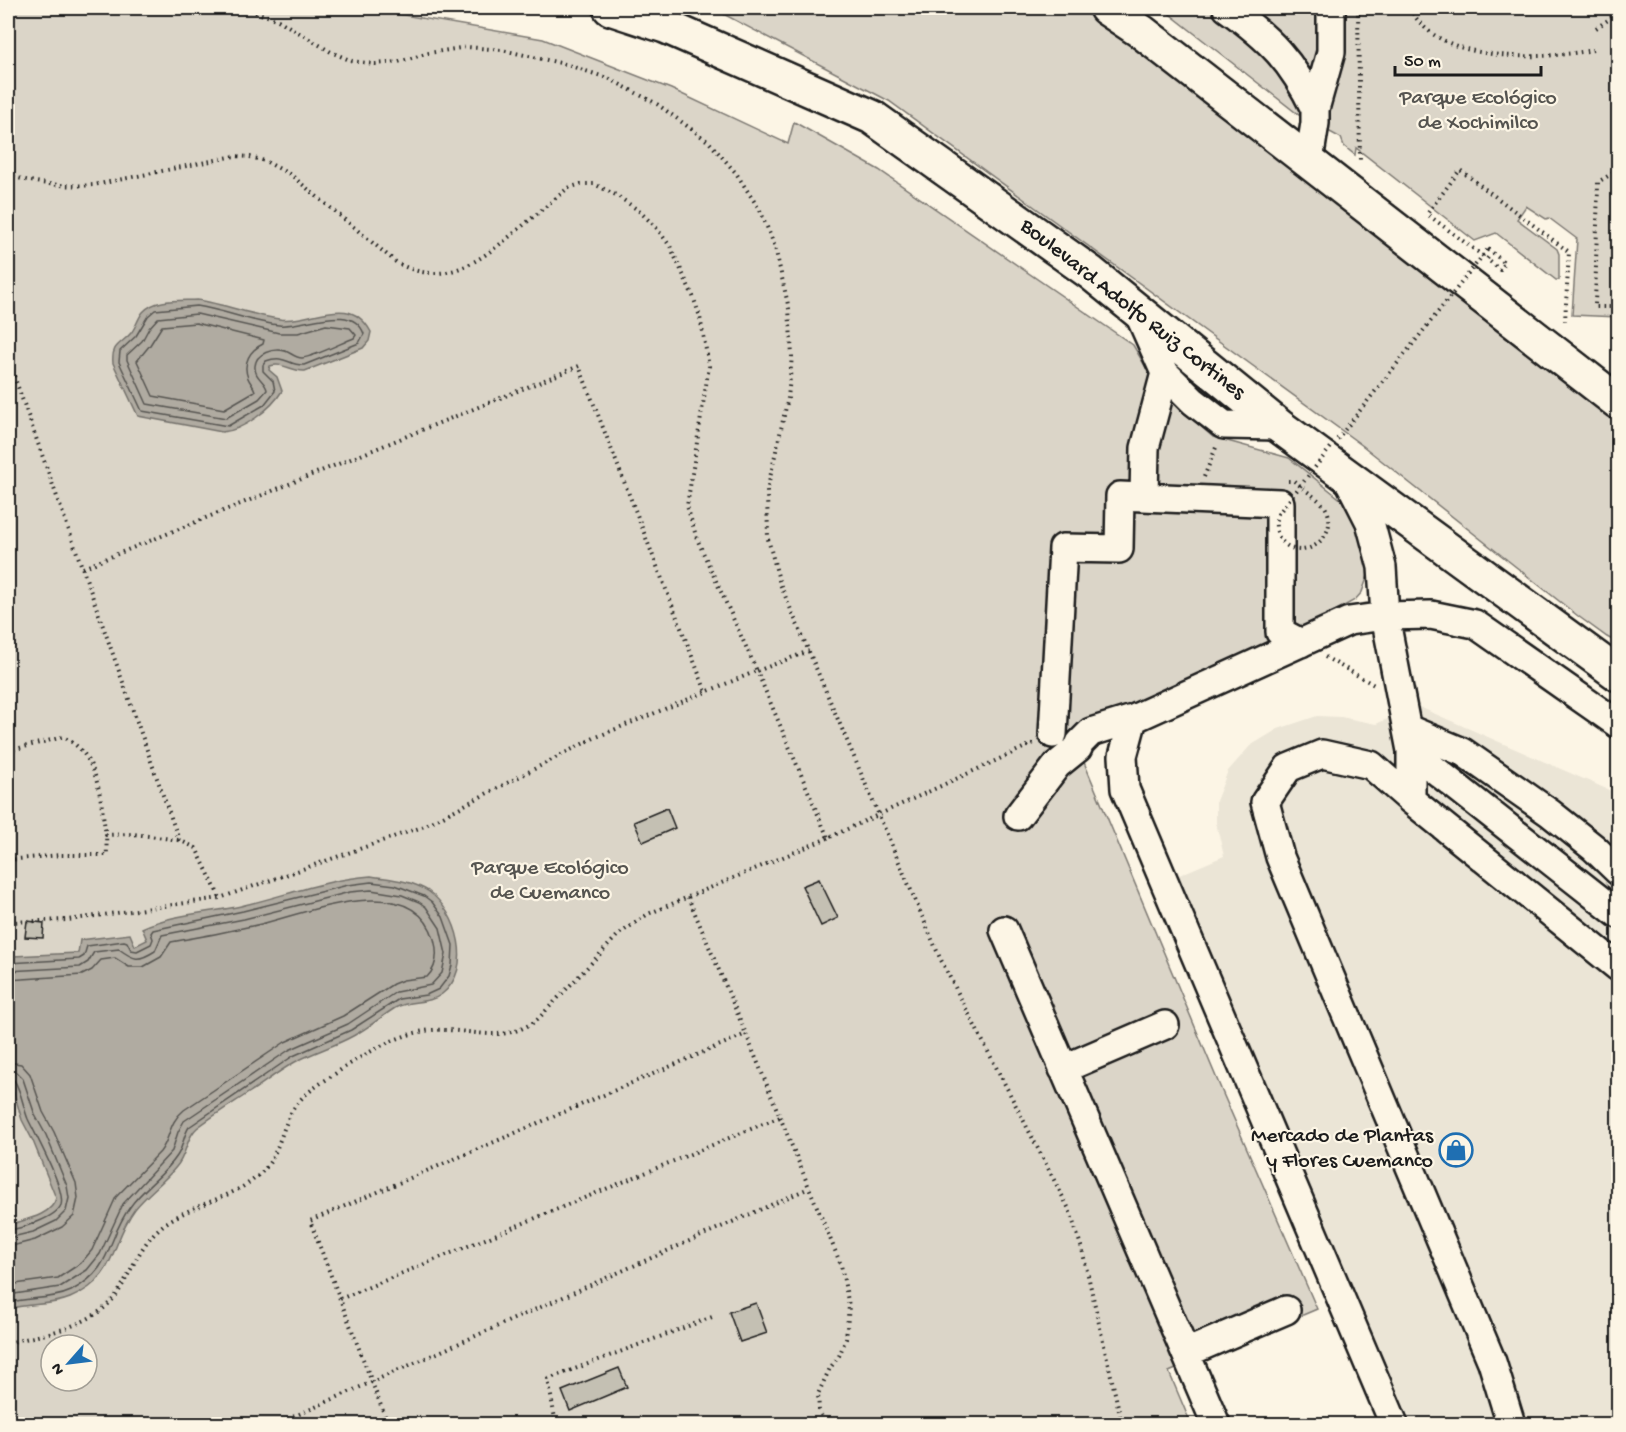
<svg xmlns="http://www.w3.org/2000/svg" width="1626" height="1432" font-family="'Gochi Hand',sans-serif">
	<style>
		.built { fill: #ebe5d6 }
		.green { fill: #dbd5c8; stroke: #7c7872; stroke-width: 1.5; fill-rule: evenodd }
		.water { fill: #b0aba1; stroke: #75726c; stroke-width: 1.5 }
		.lines { fill: none; stroke-linecap: round; stroke-linejoin: round }
		.shore { stroke: #575551; stroke-width: 1.5 }
		.building { fill: #c4c0b3; stroke: #1c1c1c; stroke-width: 1.5 }
		.minor-casing { stroke: #1c1c1c; stroke-width: 32 }
		.highway-casing { stroke: #1c1c1c; stroke-width: 38 }
		.path { stroke: #1c1c1c; stroke-width: 4; stroke-dasharray: 1.5 4.5; stroke-linecap: butt }
		.minor { stroke: #fcf5e5; stroke-width: 27 }
		.highway { stroke: #fcf5e5; stroke-width: 33 }
		.path-bridge { stroke: #1c1c1c; stroke-width: 4; stroke-dasharray: 1.5 4.5; stroke-linecap: butt }
		.labels { text-anchor: middle; dominant-baseline: central; stroke-width: 4.5; stroke-linejoin: round; paint-order: stroke }
		.park-label { font-size: 22px; fill: #555450; stroke: #fcf5e5 }
		.street-label { font-size: 22px; fill: #1c1c1c; stroke: #fcf5e5 }
		.poi-label { font-size: 22px; fill: #1c1c1c; stroke: #fcf5e5; text-anchor: end }
	</style>
	<rect width="100%" height="100%" fill="#fcf5e5"/>
	<filter id="ink" filterUnits="userSpaceOnUse"><feTurbulence type="fractalNoise" baseFrequency=".0167" numOctaves="2"/><feDisplacementMap in="SourceGraphic" scale="12" xChannelSelector="R" yChannelSelector="G"/><feConvolveMatrix kernelMatrix="1 2 1 2 8 2 1 2 1" color-interpolation-filters="sRGB"/></filter>
	<g filter="url(#ink)">
		<!-- built -->
		<path class="built" d="M 1417,706 L 1618,794 L 1618,1424 L 1412,1424 L 1177,876 L 1224,856 L 1216,823 L 1216,801 L 1228,771 L 1250,746 L 1278,729 L 1317,716 L 1341,717 L 1376,724 Z"/>
		<!-- green -->
		<path class="green" d="M 8,8 L 363,8 L 543,39 L 671,89 L 788,144 L 794,122 L 879,170 L 1133,345 L 1159,390 L 1213,437 L 1289,458 L 1358,513 L 1371,567 L 1362,592 L 1355,600 L 1324,617 L 1220,665 L 1078,748 L 1224,1096 L 1317,1309 L 1169,1372 L 1191,1424 L 8,1424 ZM 51,1345 L 87,1345 L 87,1381 L 51,1381 Z
			M 712,8 L 1084,8 L 1143,48 L 1618,411 L 1618,643 L 1607,637 L 1578,616 L 1363,446 L 889,101 Z
			M 1162,8 L 1618,8 L 1618,317 L 1572,315 L 1577,239 L 1549,218 L 1546,219 L 1526,206 L 1517,219 L 1557,249 L 1559,254 L 1559,280 L 1556,280 L 1496,233 L 1475,241 L 1356,148 L 1355,155 L 1344,146 L 1341,138 L 1299,115 Z"/>
		<!-- water -->
		<path class="water" d="M 197,300 C 225,304 251,315 279,319 C 311,324 349,291 371,332 L 369,341 L 363,348 L 305,371 C 292,372 284,362 270,366 L 269,370 L 277,377 L 282,391 C 272,408 243,431 222,432 L 138,416 L 113,363 C 111,344 121,345 131,333 C 136,327 138,318 143,312 C 155,298 180,301 197,300 Z
			M 371,876 C 390,879 411,880 428,891 C 458,912 474,969 442,994 C 428,1005 410,999 395,1008 C 381,1017 368,1028 353,1036 C 335,1046 314,1052 295,1062 C 279,1071 265,1082 250,1092 C 232,1104 214,1115 197,1128 C 186,1137 187,1155 176,1167 C 164,1182 147,1194 135,1209 C 109,1244 119,1277 70,1298 C 51,1306 28,1303 8,1309 L 8,1225 C 23,1220 52,1216 56,1198 L 33,1141 L 22,1120 L 14,1093 L 8,1079 L 8,959 L 13,956 L 78,953 L 80,940 L 130,934 L 135,946 L 147,940 L 142,928 C 172,914 209,913 241,906 C 284,896 327,879 371,876 Z"/>
		<g class="lines">
			<!-- shore -->
			<path class="shore" d="M 197,306 C 224,310 251,322 279,325 C 303,328 352,301 364,334 L 359,343 L 304,365 C 288,366 286,354 266,361 L 263,365 L 263,371 L 273,381 L 275,391 L 264,405 L 228,426 L 142,411 L 119,362 L 120,351 L 136,336 L 148,316 L 155,310 Z
				M 197,314 L 279,333 L 298,333 L 326,325 L 350,328 L 356,335 L 354,338 C 341,343 314,357 302,358 C 295,358 290,352 285,351 C 273,348 256,353 255,366 C 254,378 266,381 267,390 L 259,399 L 226,418 L 147,404 L 127,360 L 127,355 L 142,341 L 149,328 L 158,318 Z
				M 196,323 L 264,340 L 263,344 C 250,350 242,363 248,378 C 250,383 254,386 255,391 L 224,409 L 153,396 L 137,361 L 150,345 L 162,326 Z
				M 8,963 L 79,959 L 84,956 L 87,946 L 124,941 L 127,942 L 131,950 L 137,951 L 151,944 L 153,939 L 151,933 L 153,930 L 243,911 L 348,885 L 371,882 L 395,885 L 424,896 L 432,902 L 443,917 L 453,945 L 452,965 L 449,976 L 439,989 L 426,995 L 399,999 L 351,1030 L 293,1056 L 189,1127 C 183,1136 183,1148 177,1156 C 164,1176 143,1188 130,1207 C 105,1241 115,1267 71,1291 C 52,1300 28,1297 8,1303
				M 8,971 L 80,967 L 88,962 L 94,952 L 119,949 C 134,960 138,962 155,951 L 162,935 L 244,919 L 350,892 L 371,890 L 402,895 L 419,902 L 426,907 L 440,928 L 446,954 L 442,973 L 431,985 L 396,992 L 348,1024 L 289,1050 L 184,1121 L 178,1132 L 172,1151 L 123,1204 L 100,1254 L 87,1270 L 60,1287 L 8,1295
				M 8,980 L 82,975 L 92,970 L 101,960 L 115,958 L 129,967 L 143,967 L 161,957 L 171,942 C 201,937 231,931 261,924 C 309,912 413,869 434,939 C 438,953 438,966 427,977 L 403,980 L 393,984 L 343,1016 L 285,1042 L 184,1110 C 168,1123 171,1138 160,1152 L 116,1197 L 92,1250 L 81,1263 L 58,1278 L 8,1285
				M 8,1062 L 21,1064 L 30,1074 L 43,1112 L 54,1132 L 76,1183 L 78,1198 L 74,1216 L 62,1227 L 35,1240 L 8,1247
				M 8,1071 L 16,1072 L 23,1079 L 35,1115 L 46,1135 L 67,1186 L 69,1198 L 66,1211 L 56,1221 L 33,1232 L 8,1238
				M 8,1078 L 14,1080 C 22,1093 23,1107 28,1119 C 36,1136 66,1190 61,1205 C 56,1218 20,1229 8,1230"/>
		</g>
		<!-- building -->
		<path class="building" d="M 667,808 L 675,828 L 643,842 L 634,822 Z
			M 819,879 L 838,918 L 821,926 L 802,886 Z
			M 27,921 L 44,923 L 43,938 L 25,937 Z
			M 756,1303 L 767,1333 L 740,1342 L 729,1312 Z
			M 619,1368 L 627,1387 L 570,1411 L 562,1391 Z"/>
		<g class="lines">
			<defs>
				<path id="minor" d="M 1227,8 C 1270,39 1292,61 1315,109
					M 1309,161 L 1315,123 L 1315,109 L 1331,52 L 1331,8
					M 1138,312 L 1165,373 L 1193,401 L 1224,425 L 1279,426
					M 1346,475 L 1370,522 L 1382,567 L 1385,616 L 1411,751 L 1411,800
					M 1144,497 L 1145,448 L 1165,373
					M 1133,719 L 1123,756 L 1125,789 L 1394,1424
					M 1408,729 L 1463,752 L 1550,813 L 1594,848 L 1618,871
					M 1053,734 L 1063,548 L 1119,549 L 1120,496 L 1280,503 L 1280,632 L 1301,643
					M 1411,751 L 1618,914
					M 1018,816 L 1057,765 L 1078,748 L 1080,743 L 1091,732 L 1133,719 L 1349,621 L 1385,616 L 1431,615 L 1475,624 L 1618,724
					M 1004,930 L 1216,1424
					M 1063,1069 L 1165,1025
					M 1186,1353 L 1286,1310
					M 1511,1424 L 1492,1362 L 1280,857 L 1265,802 L 1288,768 L 1322,754 L 1371,765 L 1411,800 L 1618,967"/>
				<path id="highway" d="M 610,8 L 665,26 L 872,117 L 1091,273 L 1279,426 L 1618,674
					M 1106,8 L 1142,32 L 1618,402"/>
			</defs>
			<!-- minor casing -->
			<use href="#minor" class="minor-casing"/>
			<!-- highway casing -->
			<use href="#highway" class="highway-casing"/>
			<!-- path -->
			<path class="path" d="M 244,8 L 278,20 L 331,52 L 352,61 L 375,64 L 398,62 L 429,53 L 467,47 L 502,50 L 565,64 L 610,79 L 657,104 L 709,142 L 736,173 L 761,212 L 775,247 L 789,309 L 792,356 L 788,398 L 767,491 L 768,539 L 780,584 L 940,958 L 1069,1209 L 1082,1249 L 1122,1424
				M 1358,8 L 1360,163
				M 1410,8 C 1438,65 1540,60 1593,50
				M 1596,28 L 1611,18 L 1616,8
				M 1618,170 L 1598,182 L 1595,307 L 1618,307
				M 8,175 C 35,184 65,187 94,185 L 235,156 L 250,157 L 265,161 L 291,175 L 397,263 C 445,288 478,262 514,233 C 532,218 550,203 568,188 L 581,184 L 594,184 L 616,195 L 638,210 L 655,226 L 670,246 L 693,296 L 700,317 L 709,366 L 687,506 L 697,539 L 757,671 L 594,738 L 422,827 L 220,898 L 68,920 L 8,922
				M 1488,249 L 1505,263 L 1500,270 L 1487,259 L 1490,255
				M 1483,256 L 1427,214 L 1460,170 L 1569,252 L 1565,321
				M 8,359 L 179,840 L 196,848 L 220,898
				M 1615,361 L 1618,361
				M 1204,477 L 1217,445
				M 1288,481 L 1294,481 L 1303,488
				M 83,568 L 579,366 L 706,692
				M 809,651 L 757,671 L 828,838 L 1034,743
				M 1325,657 L 1376,686
				M 8,751 L 63,737 C 100,754 100,800 106,835 L 133,834 L 179,840
				M 8,860 L 60,855 L 107,855 L 106,835
				M 688,897 L 746,1034
				M 780,1117 L 841,1265 L 849,1306 L 846,1339 L 839,1356 L 830,1368 L 818,1394 L 819,1410 L 825,1424
				M 340,1299 L 780,1117 L 746,1034 L 310,1221 L 388,1424
				M 8,1343 C 44,1334 94,1327 117,1294 C 134,1268 141,1239 169,1221 C 199,1202 239,1197 264,1170 C 280,1152 282,1124 296,1105 C 307,1090 327,1080 342,1069 C 370,1051 399,1033 433,1030 C 472,1028 503,1046 538,1019 L 619,934 L 648,914 L 828,838
				M 277,1424 L 809,1188
				M 549,1424 L 555,1419 L 548,1379 L 715,1316"/>
			<!-- minor -->
			<use href="#minor" class="minor"/>
			<!-- highway -->
			<use href="#highway" class="highway"/>
			<!-- path-bridge -->
			<path class="path-bridge" d="M 1303,488 C 1310,494 1320,500 1325,507 C 1343,535 1299,569 1279,537 C 1275,529 1275,522 1278,514 L 1488,249"/>
		</g>
	</g>
	<!-- icons -->
	<defs>
		<symbol id="shop-ring" viewBox="-11 -11 22 22"><circle r="9.5" fill="#fcf5e5" stroke="#1f6fb2" stroke-width="1.5"/><path d="M-5-2.5h2.3a2.7 3.5 0 0 1 5.4 0H5L5.5 6h-11ZM-1.5-2.5h3a1.5 2.3 0 0 0-3 0Z" fill="#1f6fb2"/></symbol>
	</defs>
	<g fill-rule="evenodd">
		<use href="#shop-ring" x="1437" y="1131" width="38" height="38"/>
	</g>
	<g class="labels">
		<!-- park labels -->
		<g class="park-label">
			<text x="1478" y="99">Parque Ecológico<tspan x="1478" dy="25">de Xochimilco</tspan></text>
			<text x="550" y="869">Parque Ecológico<tspan x="550" dy="25">de Cuemanco</tspan></text>
		</g>
		<!-- street labels -->
		<g class="street-label">
			<text transform="translate(1132 310) rotate(38)">Boulevard Adolfo Ruiz Cortines</text>
		</g>
		<!-- poi labels -->
		<g class="poi-label">
			<text x="1433" y="1137">Mercado de Plantas<tspan x="1433" dy="25">y Flores Cuemanco</tspan></text>
		</g>
	</g>
	<!-- margin -->
	<rect width="1626" height="1432" fill="none" stroke="#fcf5e5" stroke-width="30"/>
	<rect x="15" y="15" width="1596" height="1402" fill="none" stroke="#1c1c1c" stroke-width="2" filter="url(#ink)"/>
	<!-- north arrow -->
	<g transform="translate(69 1363) rotate(242)"><circle r="28" fill="#fcf5e5" stroke="#a29e95" stroke-width="1.5"/>
	<path d="M0-4.5L10 22L0 15L-10 22Z" fill="#1f6fb2"/>
	<text y="-9" font-size="16" font-weight="bold" text-anchor="middle" fill="#1c1c1c">N</text>
	</g>
	<!-- scale -->
	<path d="M1395 66v9h146v-9" fill="none" stroke="#1c1c1c" stroke-width="3"/>
	<text x="1404" y="66" font-size="18" fill="#1c1c1c" stroke="#fcf5e5" stroke-width="4.5" paint-order="stroke">50 m</text>
</svg>
